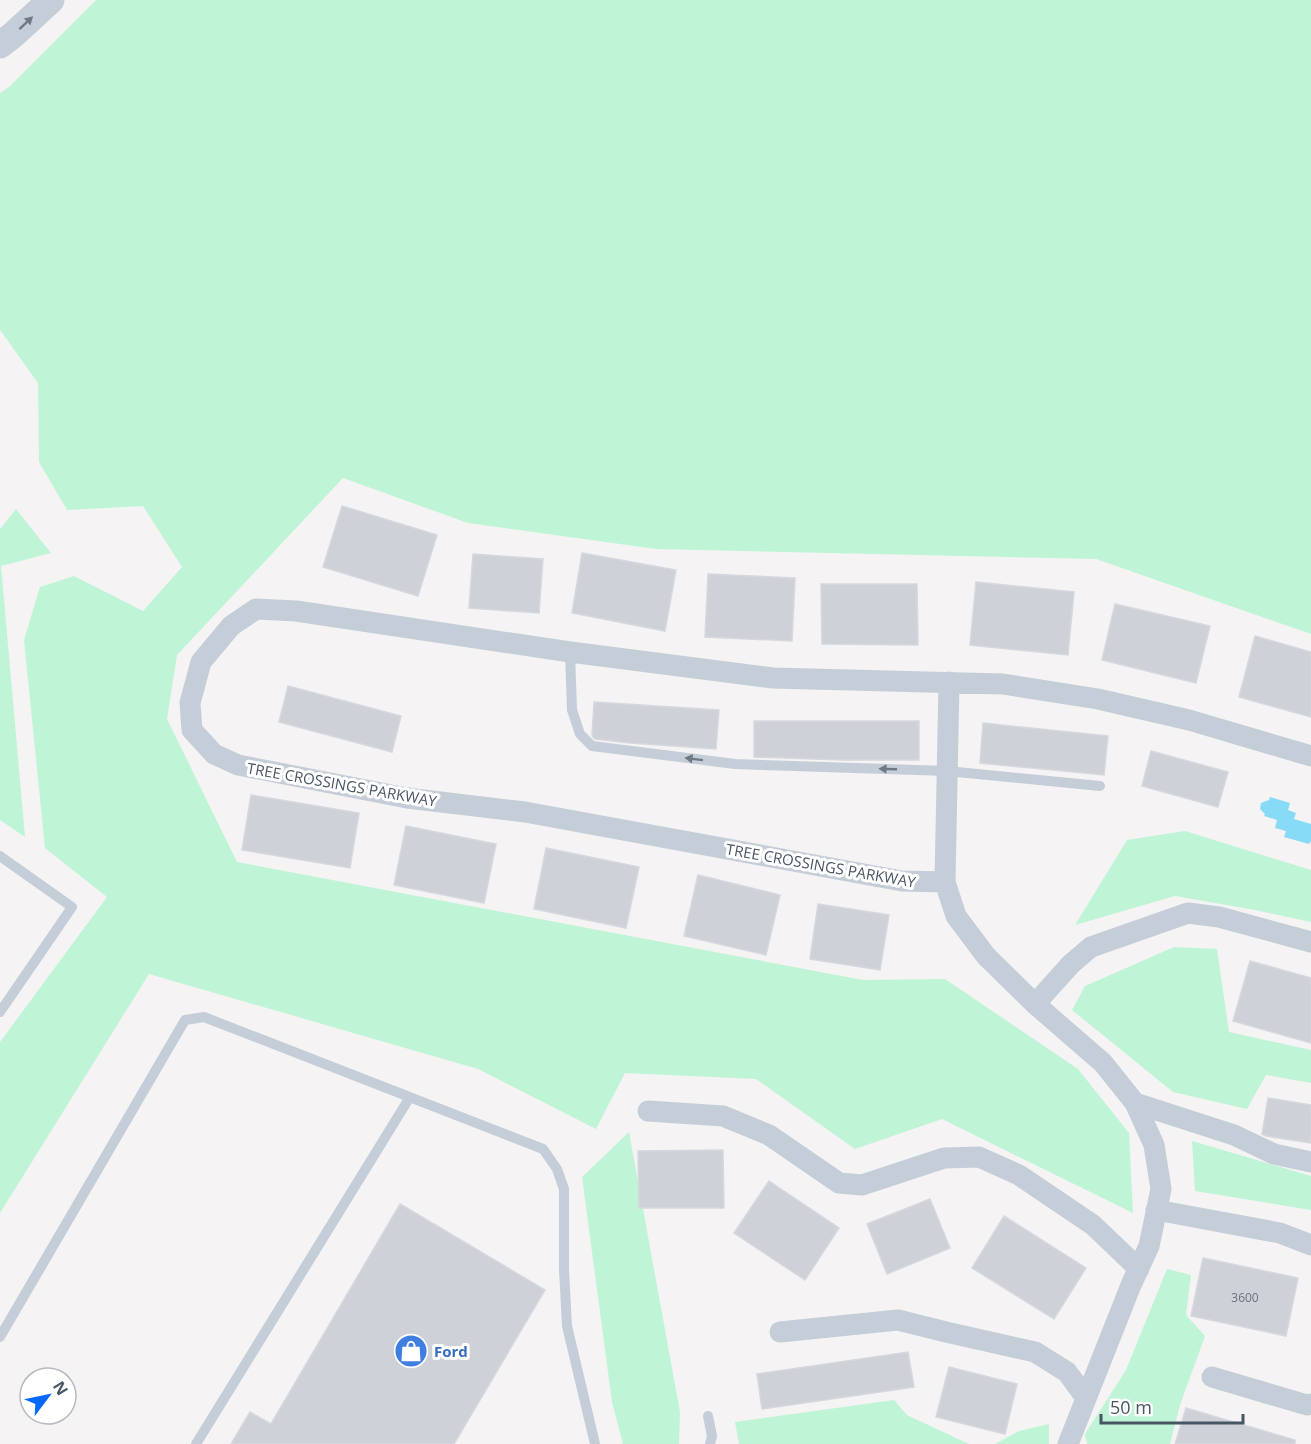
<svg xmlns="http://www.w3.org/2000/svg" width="1311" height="1444" font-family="'Open Sans',sans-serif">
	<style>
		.green { fill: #bff5d6 }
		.water { fill: #87dbf6 }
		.building { fill: #ced1d8; stroke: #d6d8de; stroke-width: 1.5 }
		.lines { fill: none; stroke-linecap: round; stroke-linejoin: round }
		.service { stroke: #c5ced8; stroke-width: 10 }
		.minor { stroke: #c5ced8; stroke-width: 21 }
		.tertiary { stroke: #c5ced8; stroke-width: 27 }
		.oneway { fill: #6e7986 }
		.labels { text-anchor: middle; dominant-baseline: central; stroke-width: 6; stroke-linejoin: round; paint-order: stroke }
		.number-label { font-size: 12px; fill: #6a7480 }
		.street-label { font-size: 15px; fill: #485563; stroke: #fff }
		.shop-label { font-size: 15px; font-weight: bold; fill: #366cbe; stroke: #fff; text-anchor: start }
	</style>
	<rect width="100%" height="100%" fill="#f5f3f3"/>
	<!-- green -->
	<path class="green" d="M 96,0 L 1311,0 L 1311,634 L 1096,559 L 656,549 L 468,523 L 343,478 L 177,655 L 167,719 L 237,862 L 863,980 L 945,979 L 1078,1069 L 1129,1133 L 1133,1213 L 942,1119 L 855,1149 L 756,1079 L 625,1073 L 596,1129 L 478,1069 L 149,974 L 0,1213 L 0,1042 L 107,897 L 45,848 L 24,640 L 40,587 L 74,576 L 143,611 L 182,567 L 143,506 L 67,510 L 39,462 L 38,383 L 0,330 L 0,93 L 9,87 Z
		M 16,509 L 51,553 L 1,566 L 25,837 L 0,820 L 0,529 Z
		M 1185,831 L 1311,870 L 1311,922 L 1255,910 L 1175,896 L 1075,925 L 1127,840 Z
		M 1174,947 L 1217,949 L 1229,1032 L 1311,1050 L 1311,1083 L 1266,1075 L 1247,1109 L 1173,1092 L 1072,1010 L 1085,986 Z
		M 629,1132 L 680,1412 L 679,1444 L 623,1444 L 612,1402 L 582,1177 Z
		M 1192,1141 L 1311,1176 L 1311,1210 L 1195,1191 Z
		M 1167,1269 L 1191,1275 L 1186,1315 L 1205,1336 L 1180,1405 L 1170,1444 L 1087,1444 L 1085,1434 L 1126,1370 Z
		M 894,1400 L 907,1415 L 969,1444 L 739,1444 L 735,1422 Z
		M 1049,1424 L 1049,1444 L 995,1444 L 1019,1431 Z"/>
	<!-- water -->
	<path class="water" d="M 1270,797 L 1290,803 L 1288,810 L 1296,813 L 1294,819 L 1311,824 L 1311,841 L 1309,844 L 1284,837 L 1286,831 L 1275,828 L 1277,820 L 1264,816 L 1265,814 L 1260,809 L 1261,803 L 1269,800 Z"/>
	<!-- building -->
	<path class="building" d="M 342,506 L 437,535 L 418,596 L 323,567 Z
		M 582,553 L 676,570 L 665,631 L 572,613 Z
		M 473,554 L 543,559 L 539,613 L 469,608 Z
		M 708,574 L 795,578 L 792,641 L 705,637 Z
		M 976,582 L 1074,592 L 1068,655 L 970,645 Z
		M 821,584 L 917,584 L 918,645 L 822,644 Z
		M 1115,604 L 1210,626 L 1196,683 L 1102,660 Z
		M 1255,636 L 1311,652 L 1311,717 L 1239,697 Z
		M 288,686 L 401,716 L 392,752 L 279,722 Z
		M 594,702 L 719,710 L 716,749 L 630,743 L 595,739 L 592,736 Z
		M 754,721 L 919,721 L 919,760 L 844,760 L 754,757 Z
		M 983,723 L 1108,736 L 1104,775 L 980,763 Z
		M 1151,751 L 1228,772 L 1218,807 L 1142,786 Z
		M 251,795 L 359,813 L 350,868 L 242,850 Z
		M 406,826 L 496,844 L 484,903 L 394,885 Z
		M 546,848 L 639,867 L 626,928 L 534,909 Z
		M 698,875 L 780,895 L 766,955 L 684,936 Z
		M 818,904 L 889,915 L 880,970 L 810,959 Z
		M 1250,961 L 1311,978 L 1311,1043 L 1233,1021 Z
		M 1268,1098 L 1311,1105 L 1311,1143 L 1266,1136 L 1262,1134 Z
		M 723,1150 L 724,1208 L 639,1208 L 638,1151 Z
		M 769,1181 L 839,1228 L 805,1280 L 734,1233 Z
		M 930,1199 L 950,1248 L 887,1274 L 867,1224 Z
		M 400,1204 L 545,1290 L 454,1444 L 231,1444 L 250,1412 L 271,1424 Z
		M 1004,1216 L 1086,1268 L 1054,1319 L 972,1268 Z
		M 1203,1258 L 1298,1278 L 1286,1336 L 1191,1316 Z
		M 908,1352 L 914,1387 L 762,1409 L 757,1374 Z
		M 949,1367 L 1017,1384 L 1005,1434 L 936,1417 Z
		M 1186,1408 L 1295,1440 L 1295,1444 L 1175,1444 Z"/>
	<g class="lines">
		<!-- service -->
		<path class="service" d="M 570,652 L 572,710 L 580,734 L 592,746 L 735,764 L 947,771 L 1100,786
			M 0,856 L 72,907 L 0,1012
			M 0,1337 L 185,1020 L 204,1017 L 543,1149 L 557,1169 L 564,1189 L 564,1270 L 567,1326 L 595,1444
			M 708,1416 L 712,1436 L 710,1444
			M 196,1444 L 410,1097"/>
		<!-- minor -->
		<path class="minor" d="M 949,682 L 945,882 L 956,916 L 986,956 L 1035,1004 L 1103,1063 L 1135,1103 L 1154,1145 L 1161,1189 L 1149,1246 L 1131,1285 L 1068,1444
			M 945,882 L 902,881 L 525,812 L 407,798 L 238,765 L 214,754 L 192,730 L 190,703 L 201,662 L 231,626 L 256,609 L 296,611 L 570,652 L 773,678 L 1003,684 L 1098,699 L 1189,720 L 1311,756
			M 1035,1004 L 1071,964 L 1091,947 L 1188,913 L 1219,917 L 1311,942
			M 1135,1103 L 1234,1135 L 1274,1154 L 1311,1162
			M 648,1111 L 723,1116 L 769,1135 L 839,1183 L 862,1185 L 944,1158 L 979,1157 L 1019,1175 L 1093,1225 L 1139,1269
			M 1156,1210 L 1280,1233 L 1311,1245
			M 780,1332 L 898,1320 L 946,1332 L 1035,1352 L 1067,1372 L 1086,1398
			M 1212,1377 L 1307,1405 L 1311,1404"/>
		<!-- tertiary -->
		<path class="tertiary" d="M 0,45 L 13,35 L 51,0"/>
	</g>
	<!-- one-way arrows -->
	<defs><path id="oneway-solid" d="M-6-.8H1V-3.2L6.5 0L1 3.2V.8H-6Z" transform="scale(1.5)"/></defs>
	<g class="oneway">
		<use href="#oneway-solid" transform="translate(26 23) rotate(-43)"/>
		<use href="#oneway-solid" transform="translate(694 759) rotate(-173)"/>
		<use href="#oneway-solid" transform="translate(888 769) rotate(-178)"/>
	</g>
	<!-- icons -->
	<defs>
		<symbol id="shop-disc" viewBox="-11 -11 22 22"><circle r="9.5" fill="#3f7fe0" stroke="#fff"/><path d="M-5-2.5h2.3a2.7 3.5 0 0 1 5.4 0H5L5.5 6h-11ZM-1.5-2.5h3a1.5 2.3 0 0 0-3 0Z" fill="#fff"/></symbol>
	</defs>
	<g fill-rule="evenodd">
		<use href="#shop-disc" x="392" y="1332" width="38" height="38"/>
	</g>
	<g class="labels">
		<!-- number labels -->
		<g class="number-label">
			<text x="1245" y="1297">3600</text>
		</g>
		<!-- street labels -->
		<g class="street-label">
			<text transform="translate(342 784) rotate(10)">TREE CROSSINGS PARKWAY</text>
			<text transform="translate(821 865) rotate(10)">TREE CROSSINGS PARKWAY</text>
		</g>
		<!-- shop labels -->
		<g class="shop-label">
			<text x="434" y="1351">Ford</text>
		</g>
	</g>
	<!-- north arrow -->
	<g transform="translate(48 1396) rotate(58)"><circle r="28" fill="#ffffff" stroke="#b6bbc1" stroke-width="1.5"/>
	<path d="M0-4.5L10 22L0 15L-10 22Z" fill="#0769fb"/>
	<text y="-9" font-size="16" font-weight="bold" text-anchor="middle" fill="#485563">N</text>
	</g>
	<!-- scale -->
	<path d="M1101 1414v9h142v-9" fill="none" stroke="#485563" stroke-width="3"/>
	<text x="1110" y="1414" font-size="18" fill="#485563" stroke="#ffffff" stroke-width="4.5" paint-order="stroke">50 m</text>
</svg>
